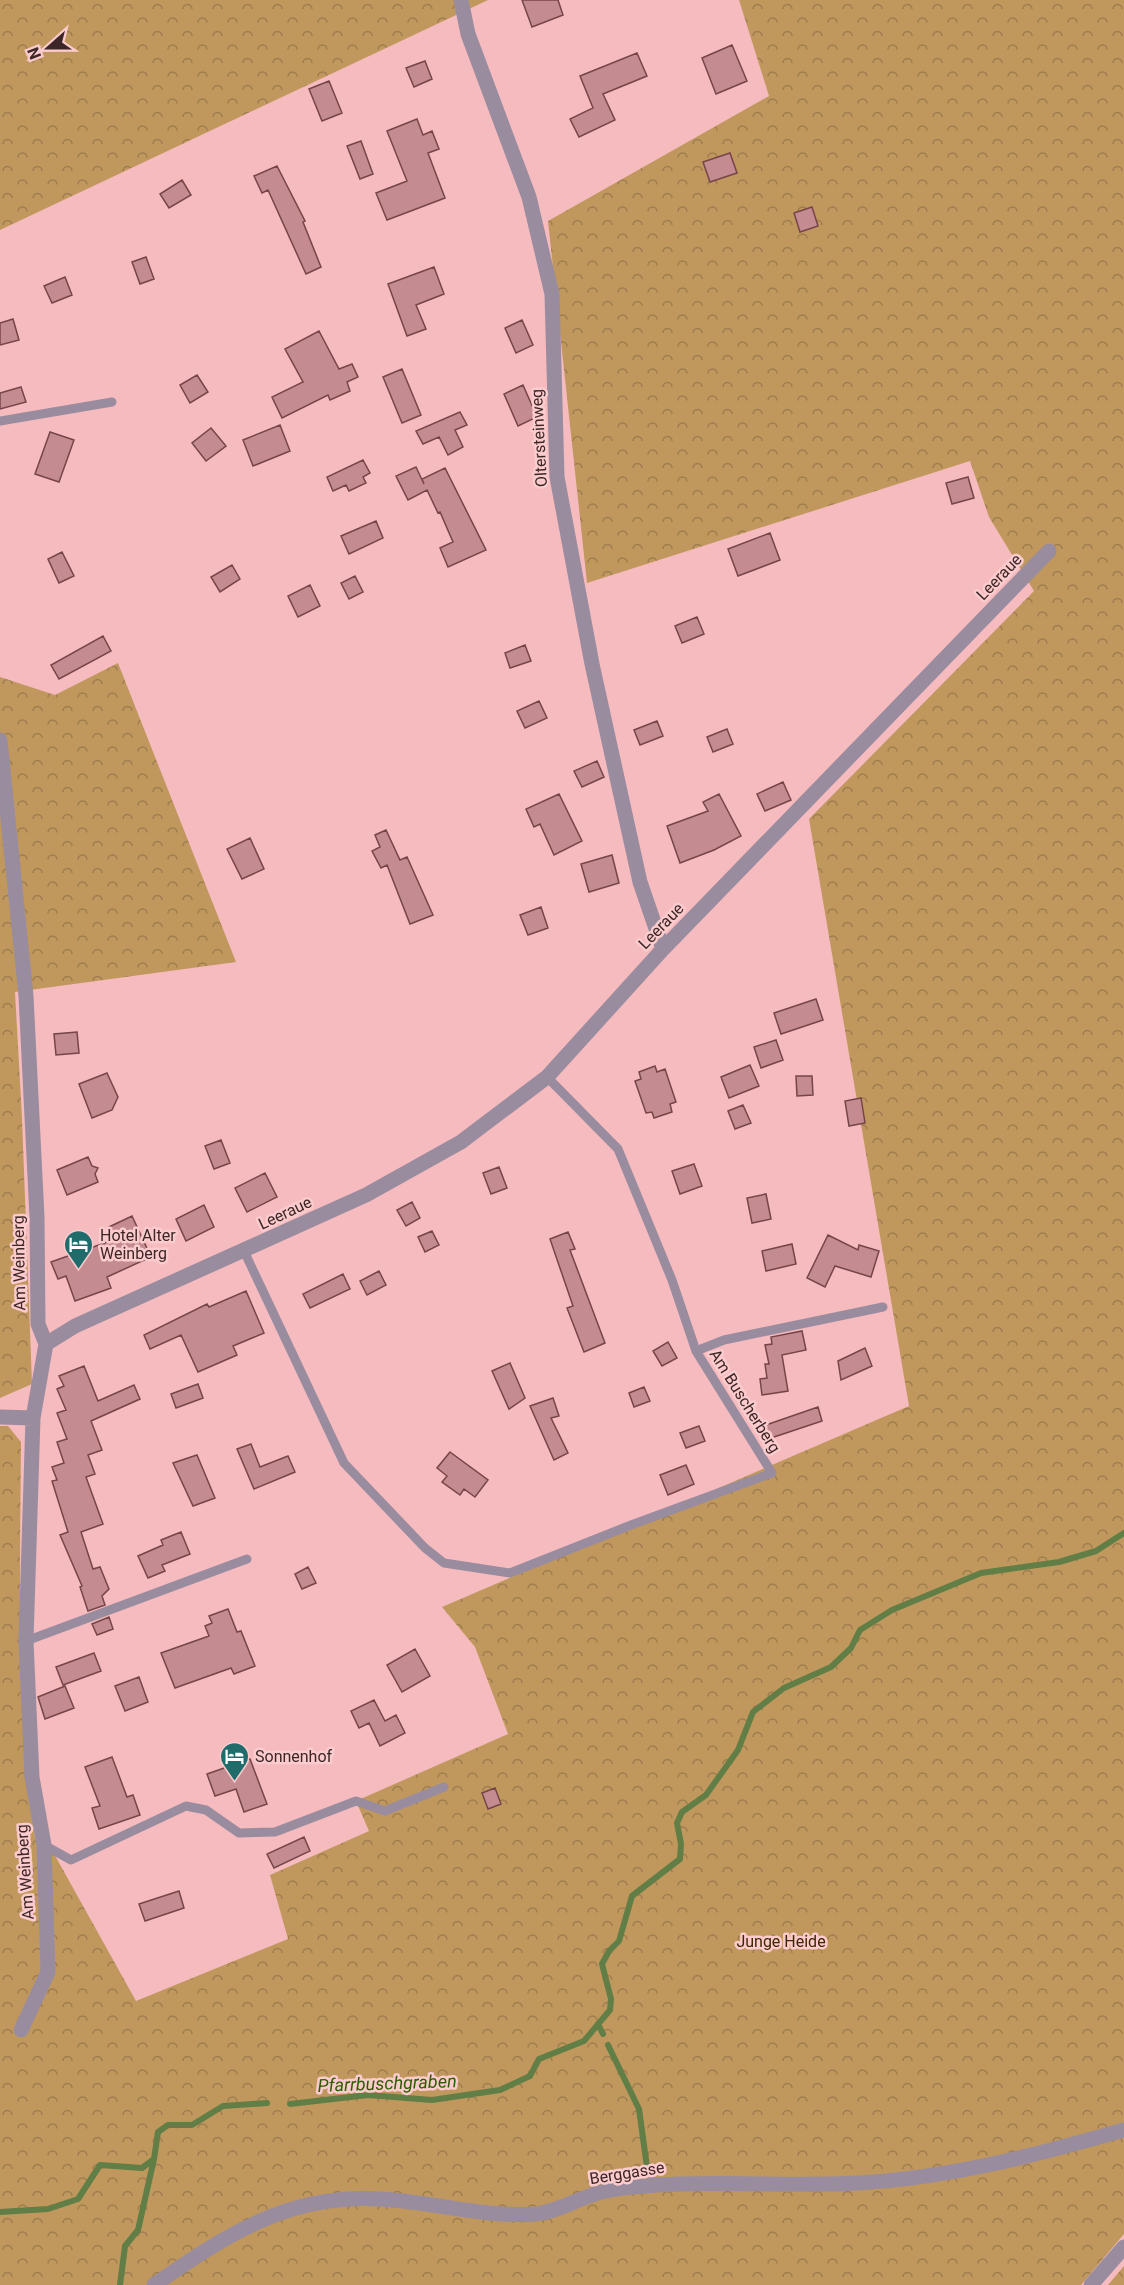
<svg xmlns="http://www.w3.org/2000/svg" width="1124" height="2285" font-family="Roboto,sans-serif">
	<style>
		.forest { fill: url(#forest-crowns) }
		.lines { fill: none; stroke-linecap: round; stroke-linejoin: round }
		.stream { stroke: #607e45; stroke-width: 6 }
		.building { fill: #c48c90; stroke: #764549; stroke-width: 1.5 }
		.lane { stroke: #998c9f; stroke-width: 9 }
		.street { stroke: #998c9f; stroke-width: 15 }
		.labels { text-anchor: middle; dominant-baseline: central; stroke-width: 5; stroke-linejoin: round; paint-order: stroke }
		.street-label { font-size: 16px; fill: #3c2627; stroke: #fbcbcd }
		.poi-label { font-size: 16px; fill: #3c2627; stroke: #fbcbcd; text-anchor: start }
		.park-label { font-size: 16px; fill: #3e2700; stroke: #fbcbcd }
		.water-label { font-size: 18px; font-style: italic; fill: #2e5e01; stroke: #fbcbcd }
	</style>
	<defs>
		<pattern id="forest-crowns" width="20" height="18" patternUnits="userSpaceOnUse" patternTransform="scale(1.5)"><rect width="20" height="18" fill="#c0985e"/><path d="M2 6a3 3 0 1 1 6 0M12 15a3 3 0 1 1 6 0" fill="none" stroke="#9d7c4e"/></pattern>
	</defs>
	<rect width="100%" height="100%" fill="#f6bbbe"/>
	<!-- forest -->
	<path class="forest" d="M 0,0 L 488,0 L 0,230 Z
		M 739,0 L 1124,0 L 1124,2234 L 1081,2285 L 0,2285 L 0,1426 L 8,1426 L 21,1442 C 20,1574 16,1707 35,1838 L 48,1843 L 136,2001 L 288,1939 L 270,1875 L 369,1831 L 356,1801 L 508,1734 L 475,1647 L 442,1607 L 909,1406 L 809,819 L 1034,591 L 989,517 L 970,461 L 587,583 L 548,221 L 769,96 Z
		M 118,663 L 236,962 L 15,992 L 22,1118 L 32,1384 L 0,1398 L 0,677 L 55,695 Z
		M 1124,2266 L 1124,2285 L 1108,2285 Z"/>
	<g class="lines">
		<!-- stream -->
		<path class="stream" d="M 598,2024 L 603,2034
			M 608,2045 L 639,2109 L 647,2167
			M 290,2104 L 368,2095 L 432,2100 L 500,2090 L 530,2076 L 539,2059 L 584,2041 L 610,2010 L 611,1999 L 602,1964 L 609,1951 L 619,1941 L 632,1896 L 680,1859 L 681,1844 L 677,1823 L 682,1812 L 706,1795 L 738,1750 L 753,1712 L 784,1688 L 831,1667 L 851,1648 L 860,1630 L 892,1610 L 981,1573 L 1059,1562 L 1096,1551 L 1124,1533
			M 0,2212 L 48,2209 L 78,2199 L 100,2165 L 142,2168 L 154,2159 L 158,2132 L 168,2125 L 192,2125 L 223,2106 L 267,2103
			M 120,2285 L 125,2246 L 138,2230 L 154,2159"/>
	</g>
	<!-- building -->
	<path class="building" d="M 522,0 L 558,0 L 563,15 L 532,27 Z
		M 732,45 L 747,81 L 716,94 L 702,58 Z
		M 637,53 L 647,76 L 603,94 L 615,120 L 579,137 L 570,119 L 593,108 L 580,76 Z
		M 425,61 L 432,79 L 414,87 L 406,68 Z
		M 329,81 L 342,113 L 322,121 L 309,89 Z
		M 417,119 L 423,135 L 432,131 L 439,149 L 428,153 L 445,198 L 387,220 L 376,193 L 407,181 L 387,131 Z
		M 361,141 L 373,174 L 360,179 L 347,146 Z
		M 730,153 L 737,173 L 710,182 L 703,162 Z
		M 277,166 L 305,221 L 303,222 L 321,267 L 306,274 L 268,190 L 262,193 L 254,176 Z
		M 182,180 L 191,195 L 169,208 L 160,194 Z
		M 812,207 L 818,226 L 800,232 L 794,213 Z
		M 146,257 L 154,279 L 140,284 L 132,262 Z
		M 434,267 L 444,294 L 416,305 L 426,329 L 407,336 L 388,284 Z
		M 65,277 L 72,295 L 52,303 L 44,286 Z
		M 13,319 L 19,340 L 0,345 L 0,323 Z
		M 522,320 L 533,345 L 516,353 L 505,328 Z
		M 319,331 L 339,369 L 352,364 L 358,377 L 347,382 L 350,391 L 330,400 L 328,395 L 282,418 L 272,397 L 303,382 L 285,349 Z
		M 402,369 L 421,415 L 402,423 L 383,377 Z
		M 197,375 L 208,392 L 190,403 L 180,385 Z
		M 523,385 L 537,417 L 518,426 L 504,394 Z
		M 21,387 L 26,402 L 0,409 L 0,393 Z
		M 460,412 L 467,425 L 455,430 L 463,447 L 448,455 L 439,437 L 423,444 L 416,431 Z
		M 280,425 L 290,451 L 253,466 L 243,440 Z
		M 211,428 L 226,446 L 206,461 L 192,443 Z
		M 50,432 L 74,440 L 59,482 L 35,474 Z
		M 363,460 L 370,473 L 363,477 L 366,483 L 349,491 L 346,485 L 333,491 L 327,477 Z
		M 416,467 L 424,484 L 422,479 L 445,468 L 486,550 L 448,567 L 440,548 L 453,542 L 440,512 L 438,513 L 427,490 L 408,500 L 396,476 Z
		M 968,477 L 974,498 L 952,504 L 946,483 Z
		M 376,521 L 383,538 L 349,554 L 341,536 Z
		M 770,533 L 780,560 L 738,576 L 728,549 Z
		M 62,552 L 74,576 L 59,583 L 48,559 Z
		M 232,565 L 240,579 L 220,592 L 211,577 Z
		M 355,576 L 363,592 L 349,599 L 341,583 Z
		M 310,585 L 320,606 L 298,617 L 288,596 Z
		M 697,617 L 704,634 L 682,643 L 675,626 Z
		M 103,636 L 111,651 L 59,679 L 51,665 Z
		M 525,645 L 531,661 L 510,668 L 505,653 Z
		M 539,701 L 547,718 L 525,728 L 517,711 Z
		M 657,721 L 663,736 L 640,745 L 634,730 Z
		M 727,729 L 733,744 L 713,752 L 707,737 Z
		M 597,761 L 604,777 L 582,787 L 574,771 Z
		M 783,782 L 791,800 L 765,811 L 757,794 Z
		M 559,794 L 582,841 L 554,855 L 540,824 L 534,827 L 526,809 Z
		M 719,794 L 741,836 L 714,850 L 680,863 L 667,826 L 708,811 L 703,802 Z
		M 386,830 L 400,860 L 407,857 L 433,915 L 410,924 L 387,865 L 381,868 L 372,851 L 380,847 L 375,835 Z
		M 250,838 L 264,869 L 242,879 L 227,849 Z
		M 612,855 L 619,883 L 589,892 L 581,864 Z
		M 541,907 L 548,928 L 528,935 L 520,915 Z
		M 816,999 L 823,1020 L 781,1034 L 774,1013 Z
		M 77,1032 L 79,1053 L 56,1055 L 54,1034 Z
		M 776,1040 L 783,1060 L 761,1068 L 754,1047 Z
		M 750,1065 L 759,1086 L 729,1098 L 721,1077 Z
		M 655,1066 L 657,1072 L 665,1069 L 676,1102 L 670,1104 L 672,1112 L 654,1118 L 652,1112 L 646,1113 L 635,1081 L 641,1079 L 639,1072 Z
		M 107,1073 L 118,1097 L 112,1110 L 92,1118 L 79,1084 Z
		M 796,1076 L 812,1076 L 813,1095 L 797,1096 Z
		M 861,1098 L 865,1123 L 849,1126 L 845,1101 Z
		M 743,1105 L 751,1123 L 735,1129 L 728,1111 Z
		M 221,1140 L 230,1163 L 214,1169 L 205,1146 Z
		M 88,1157 L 92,1166 L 98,1168 L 95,1174 L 98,1182 L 67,1195 L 57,1170 Z
		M 694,1164 L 702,1186 L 680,1194 L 672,1171 Z
		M 499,1167 L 507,1188 L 491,1194 L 483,1173 Z
		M 265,1173 L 277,1197 L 247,1212 L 235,1188 Z
		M 766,1194 L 771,1219 L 752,1223 L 747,1198 Z
		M 412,1202 L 420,1218 L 406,1226 L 397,1210 Z
		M 204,1205 L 214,1227 L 186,1241 L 176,1219 Z
		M 132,1216 L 151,1257 L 107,1277 L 111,1288 L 75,1301 L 66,1276 L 58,1279 L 51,1262 L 113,1240 L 109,1227 Z
		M 432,1231 L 439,1245 L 425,1252 L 418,1237 Z
		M 568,1232 L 575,1249 L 570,1250 L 605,1343 L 584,1352 L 567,1308 L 573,1306 L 550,1239 Z
		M 828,1235 L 858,1250 L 859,1245 L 879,1251 L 871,1277 L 835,1266 L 825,1287 L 807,1278 Z
		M 792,1244 L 796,1264 L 766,1271 L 762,1251 Z
		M 379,1271 L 386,1285 L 367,1295 L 360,1281 Z
		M 343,1274 L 350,1289 L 310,1308 L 303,1294 Z
		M 246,1291 L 264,1333 L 233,1346 L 237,1355 L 198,1372 L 181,1335 L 150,1349 L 144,1335 L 207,1304 L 209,1307 Z
		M 802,1331 L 806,1350 L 782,1355 L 788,1391 L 762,1395 L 760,1379 L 767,1378 L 765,1364 L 769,1364 L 765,1345 L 772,1344 L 771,1337 Z
		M 668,1342 L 677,1358 L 662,1366 L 653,1351 Z
		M 865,1348 L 872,1366 L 841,1380 L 838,1361 Z
		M 510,1363 L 525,1398 L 509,1409 L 492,1371 Z
		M 84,1366 L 98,1401 L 134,1385 L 140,1399 L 91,1421 L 102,1450 L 88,1455 L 95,1474 L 86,1477 L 103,1524 L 81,1532 L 93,1569 L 100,1567 L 109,1589 L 102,1596 L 105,1605 L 88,1611 L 80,1587 L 82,1586 L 60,1535 L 68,1532 L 52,1481 L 57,1480 L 52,1467 L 64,1463 L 57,1442 L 67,1439 L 57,1413 L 66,1410 L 57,1389 L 64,1386 L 59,1376 Z
		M 198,1384 L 203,1398 L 176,1408 L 171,1394 Z
		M 644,1387 L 650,1401 L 634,1407 L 629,1393 Z
		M 553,1398 L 559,1416 L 551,1418 L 568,1453 L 554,1460 L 530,1406 Z
		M 818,1407 L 822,1421 L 768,1439 L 763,1426 Z
		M 699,1426 L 705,1441 L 686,1448 L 680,1433 Z
		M 251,1444 L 260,1467 L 288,1456 L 295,1472 L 254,1489 L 237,1449 Z
		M 450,1452 L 488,1480 L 475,1497 L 464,1489 L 460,1495 L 442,1482 L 447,1476 L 437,1468 Z
		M 197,1455 L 215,1498 L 193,1506 L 173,1463 Z
		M 686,1465 L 694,1484 L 668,1495 L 660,1475 Z
		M 181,1532 L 190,1554 L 162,1565 L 165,1571 L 148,1578 L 138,1556 L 163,1545 L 161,1540 Z
		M 308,1567 L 316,1583 L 302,1589 L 295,1574 Z
		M 228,1609 L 237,1632 L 241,1631 L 255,1666 L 234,1674 L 231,1668 L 175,1688 L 161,1653 L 209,1636 L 205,1626 L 212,1623 L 209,1616 Z
		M 109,1617 L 113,1629 L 97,1635 L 92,1624 Z
		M 415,1649 L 430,1676 L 402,1692 L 387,1665 Z
		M 94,1653 L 101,1671 L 63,1685 L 56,1667 Z
		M 139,1677 L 148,1702 L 125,1711 L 115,1686 Z
		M 65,1686 L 74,1708 L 45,1719 L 38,1697 Z
		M 374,1700 L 385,1721 L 396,1715 L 405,1733 L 380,1746 L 369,1723 L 359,1728 L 351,1711 Z
		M 112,1757 L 127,1797 L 133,1795 L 140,1815 L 99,1829 L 92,1808 L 100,1806 L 85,1767 Z
		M 250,1759 L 267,1804 L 244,1812 L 236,1789 L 215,1796 L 207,1774 Z
		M 495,1788 L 501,1804 L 488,1809 L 482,1793 Z
		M 304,1837 L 310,1851 L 274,1868 L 267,1854 Z
		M 179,1891 L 184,1908 L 145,1921 L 139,1904 Z"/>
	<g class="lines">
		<!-- lane -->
		<path class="lane" d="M 0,421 L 112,402
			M 244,1251 L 344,1463 L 425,1548 L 444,1563 L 510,1573 L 631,1525 L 772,1473 L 696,1351 L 672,1280 L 618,1149 L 547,1077
			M 696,1351 L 724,1340 L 883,1307
			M 26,1641 L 247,1559
			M 44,1845 L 71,1860 L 186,1806 L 206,1810 L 239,1833 L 275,1832 L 356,1801 L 385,1811 L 444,1787"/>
		<!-- street -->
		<path class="street" d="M 461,0 L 468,34 L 529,197 L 552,294 L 557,477 L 592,664 L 640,882 L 663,949
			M 0,740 L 26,996 L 37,1217 L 38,1324 L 46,1344 L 33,1418 L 26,1641 L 32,1777 L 44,1845 L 48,1972 L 21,2030
			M 46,1344 L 75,1326 L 366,1195 L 461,1142 L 547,1077 L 663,949 L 1049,551
			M 0,1417 L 33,1418
			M 154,2285 C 226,2235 288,2194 379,2199 C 429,2201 485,2218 535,2214 C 553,2213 574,2201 592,2195 C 608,2189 629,2187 646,2186 C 717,2180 787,2187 858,2183 C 949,2178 1037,2155 1124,2130
			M 1091,2285 L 1124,2247"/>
	</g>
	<!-- icons -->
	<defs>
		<symbol id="hotel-pin" viewBox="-11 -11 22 30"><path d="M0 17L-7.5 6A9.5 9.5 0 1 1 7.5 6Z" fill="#206c6c" stroke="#fbcbcd"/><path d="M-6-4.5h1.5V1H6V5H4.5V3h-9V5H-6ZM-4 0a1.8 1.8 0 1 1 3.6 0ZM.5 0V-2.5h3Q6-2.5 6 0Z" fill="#fff"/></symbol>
	</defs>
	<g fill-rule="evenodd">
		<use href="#hotel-pin" x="62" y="1228" width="33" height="45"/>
		<use href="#hotel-pin" x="218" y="1740" width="33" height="45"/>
	</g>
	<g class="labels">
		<!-- street labels -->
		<g class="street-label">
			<text transform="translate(539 438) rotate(-93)">Oltersteinweg</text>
			<text transform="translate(999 577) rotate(-46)">Leeraue</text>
			<text transform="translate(661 926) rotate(-46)">Leeraue</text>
			<text transform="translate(285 1213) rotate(-25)">Leeraue</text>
			<text transform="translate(19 1263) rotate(-91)">Am Weinberg</text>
			<text transform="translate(745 1401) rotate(58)">Am Buscherberg</text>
			<text transform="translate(25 1872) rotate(-94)">Am Weinberg</text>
			<text transform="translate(627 2173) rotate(-9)">Berggasse</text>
		</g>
		<!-- poi labels -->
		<g class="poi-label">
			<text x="100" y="1235">Hotel Alter<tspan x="100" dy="18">Weinberg</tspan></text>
			<text x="255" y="1756">Sonnenhof</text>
		</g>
		<!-- park labels -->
		<g class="park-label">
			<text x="781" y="1941">Junge Heide</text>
		</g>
		<!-- water labels -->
		<g class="water-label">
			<text transform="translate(387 2083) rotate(-2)">Pfarrbuschgraben</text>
		</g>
	</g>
	<!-- north arrow -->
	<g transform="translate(48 48) rotate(249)" stroke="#fbcbcd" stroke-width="4.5" paint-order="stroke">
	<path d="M0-4.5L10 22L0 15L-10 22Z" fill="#3c2627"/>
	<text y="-9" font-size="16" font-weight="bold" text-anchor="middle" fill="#3c2627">N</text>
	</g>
</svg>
